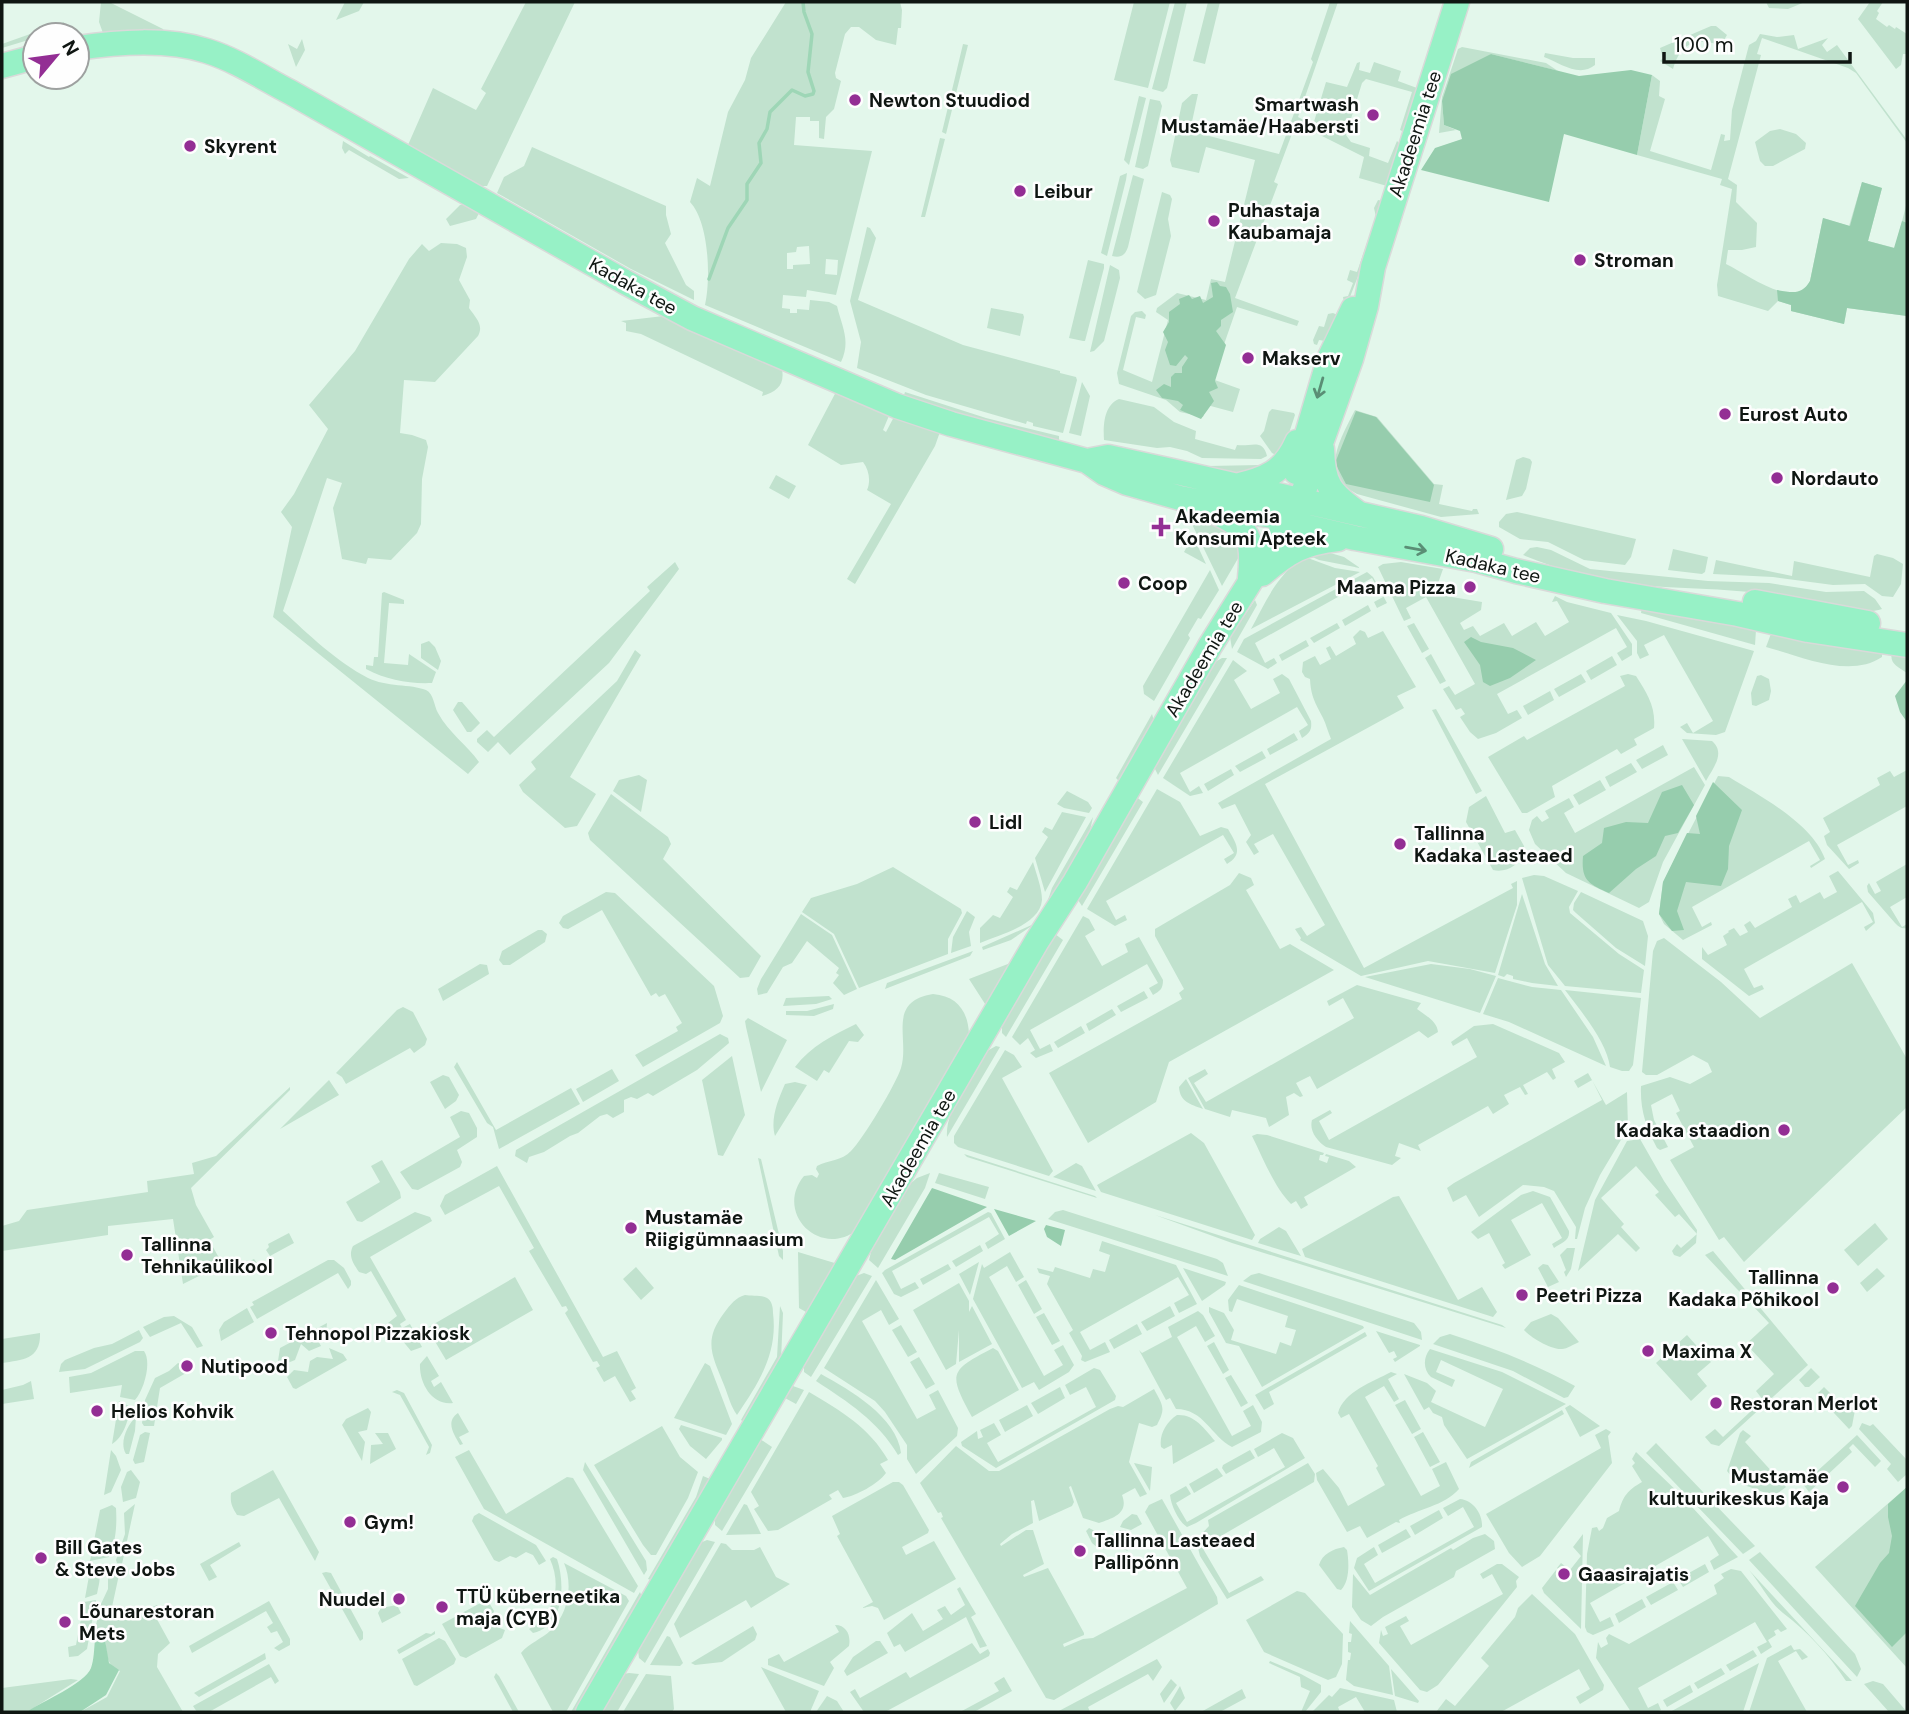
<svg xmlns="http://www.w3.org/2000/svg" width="1909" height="1714" font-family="'DM Sans',sans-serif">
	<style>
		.green { fill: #c1e2ce; fill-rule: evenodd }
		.forest { fill: #96cdad }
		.water { fill: #9ed6b6 }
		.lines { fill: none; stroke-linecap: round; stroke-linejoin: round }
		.stream { stroke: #9ed6b6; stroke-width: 3.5 }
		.major-casing { stroke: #d9dad9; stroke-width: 27 }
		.major { stroke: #97f1c6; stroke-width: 24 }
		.oneway { stroke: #5a8e75 }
		.poi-dot { fill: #932e94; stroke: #fefefe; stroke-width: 2.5 }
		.labels { text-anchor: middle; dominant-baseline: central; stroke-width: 5; stroke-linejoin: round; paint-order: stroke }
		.poi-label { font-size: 19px; font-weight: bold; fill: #0f1612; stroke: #fefefe; text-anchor: start }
		.street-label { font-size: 19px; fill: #0f1612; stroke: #fefefe }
	</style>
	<rect width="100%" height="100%" fill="#e3f7eb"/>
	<!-- green -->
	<path class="green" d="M 101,2 L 109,2 L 163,29 L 164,34 L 103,33 L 99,22 Z
		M 345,2 L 364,2 L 359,11 L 336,20 Z
		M 526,2 L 575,2 L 487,186 L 478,186 L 408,145 L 433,88 L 476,110 L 486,93 L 481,89 Z
		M 786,2 L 900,2 L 902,10 L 901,28 L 898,28 L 896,45 L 876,40 L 859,27 L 851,27 L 845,34 L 835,73 L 836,78 L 841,81 L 834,109 L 826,117 L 824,139 L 819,138 L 819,121 L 810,121 L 810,117 L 796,117 L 794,145 L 872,151 L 836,295 L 807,290 L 806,297 L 783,295 L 782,308 L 790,309 L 790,313 L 797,313 L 797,309 L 809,310 L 810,300 L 829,302 L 837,306 C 842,327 851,341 841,362 L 705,305 C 711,278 709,222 690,202 L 697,178 L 710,186 L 728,112 L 745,80 L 751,58 ZM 809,246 L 810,264 L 793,265 L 793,269 L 787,269 L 787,253 L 796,252 L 797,247 ZM 826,259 L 838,260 L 837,275 L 825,274 Z
		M 1134,2 L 1170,2 L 1148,88 L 1114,80 Z
		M 1175,2 L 1187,2 L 1167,88 L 1163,92 L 1152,89 Z
		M 1208,2 L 1220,2 L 1205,64 L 1193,61 Z
		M 1330,2 L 1338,2 L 1298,117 L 1313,125 L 1326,82 L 1347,87 L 1357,63 L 1360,62 L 1359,70 L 1370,73 L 1374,62 L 1401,71 L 1398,81 L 1417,88 L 1404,132 L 1400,130 L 1412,92 L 1366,79 L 1362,83 L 1346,135 L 1351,142 L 1370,148 L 1369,156 L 1388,163 L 1397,141 L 1400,144 L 1387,186 L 1359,178 L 1364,157 L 1296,123 L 1274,182 L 1278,184 L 1235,298 L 1299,321 L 1297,326 L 1237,307 L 1212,379 L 1240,389 L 1233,412 L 1207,405 L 1203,417 L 1180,412 L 1166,400 L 1119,384 L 1117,373 L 1131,316 L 1135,312 L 1142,311 L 1146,315 L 1145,319 L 1136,317 L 1123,370 L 1152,382 L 1168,320 L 1156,312 L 1157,308 L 1177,293 L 1206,300 L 1211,279 L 1225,282 L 1255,160 L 1206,147 L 1199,173 L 1172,167 L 1170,160 L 1182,103 L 1192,94 L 1198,94 L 1190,131 L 1279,154 L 1313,62 L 1311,59 Z
		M 1766,2 L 1805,2 L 1788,9 L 1769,8 Z
		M 1870,2 L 1883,2 L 1877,11 L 1879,13 L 1876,19 L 1887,27 L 1889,25 L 1895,29 L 1896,27 L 1907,34 L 1907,54 L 1903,54 L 1901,65 L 1896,69 L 1858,19 Z
		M 64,22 L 66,31 L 35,35 L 35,38 L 2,48 L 2,44 Z
		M 1711,26 L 1716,26 L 1727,35 L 1721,45 C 1695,38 1681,42 1673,69 L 1660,61 L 1663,58 L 1660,48 Z
		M 1760,34 L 1777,37 L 1794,35 L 1798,49 L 1828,38 L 1822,45 L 1827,52 L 1837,45 L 1907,140 L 1907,143 L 1856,73 L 1848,68 L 1762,38 L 1757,54 L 1761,55 L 1728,179 L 1737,185 L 1736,202 L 1757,223 L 1756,247 L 1742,250 L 1728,250 L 1726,264 C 1744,273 1777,297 1798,293 C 1804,292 1807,286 1810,281 L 1823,218 L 1849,226 L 1862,182 L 1882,188 L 1868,241 L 1895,248 L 1907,202 L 1907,316 L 1847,308 L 1844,324 L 1791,311 L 1791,305 L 1778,301 L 1768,311 L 1718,296 L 1717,285 L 1732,189 L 1720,185 L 1722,179 L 1637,155 L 1652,75 L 1660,81 L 1659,96 L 1665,99 L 1650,151 L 1711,170 L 1721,134 L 1725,135 L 1724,141 L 1730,140 L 1732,110 L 1749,45 L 1756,41 Z
		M 302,39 L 305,50 L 296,67 L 288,44 L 297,49 Z
		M 963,44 L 968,45 L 946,134 L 942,132 Z
		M 1462,47 L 1546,63 L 1558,71 L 1491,54 L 1442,101 L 1444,125 L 1456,130 L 1439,133 L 1442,97 L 1458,49 Z
		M 1545,53 L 1573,58 L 1595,58 L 1595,65 C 1579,78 1560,63 1544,57 Z
		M 1139,96 L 1146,98 L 1129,165 L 1124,160 Z
		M 1150,99 L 1160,101 L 1162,106 L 1148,166 L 1143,169 L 1135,167 Z
		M 1780,129 L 1796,134 L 1806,143 L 1805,149 L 1773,166 L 1765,166 L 1760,161 L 1755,142 L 1770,131 Z
		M 940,138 L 945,139 L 925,217 L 921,217 Z
		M 343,141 L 369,157 L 370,156 L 409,178 L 399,179 L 349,150 L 345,154 L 342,148 Z
		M 532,147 L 666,206 L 666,215 L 671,234 L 665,243 L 686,285 L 694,291 L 694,300 L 631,269 L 497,193 L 504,177 L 524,166 Z
		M 1127,173 L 1126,180 L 1107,256 L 1101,253 L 1120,176 Z
		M 1133,175 L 1144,179 L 1128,247 C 1125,256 1120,258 1112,256 Z
		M 1162,192 L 1170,195 L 1172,199 L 1168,219 L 1171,236 L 1156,295 L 1145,299 L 1137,292 Z
		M 1378,200 L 1383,201 L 1367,253 L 1350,297 L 1346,302 L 1344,302 L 1343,297 L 1348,296 L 1353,283 L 1347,280 L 1350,270 L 1357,272 L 1376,217 L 1374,208 Z
		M 470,204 L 479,213 L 476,219 L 450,226 L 446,219 L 460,205 Z
		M 867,227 L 870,228 L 876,238 L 858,300 L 963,345 L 1060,371 L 1060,373 L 1076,377 L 1077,380 L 1063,433 L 1033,426 L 1033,423 L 1027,421 L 1026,424 L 926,395 L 857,368 L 861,342 L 850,301 Z
		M 441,243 L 457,244 L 466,248 L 467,257 L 459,280 L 470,300 L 469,308 C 476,318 484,325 478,336 L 435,382 L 404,380 L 400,433 L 412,435 L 426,440 L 428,447 L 422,479 L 421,524 L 417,533 L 391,560 L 368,558 L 366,564 L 342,559 L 333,508 L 342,483 L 327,478 L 283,611 C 308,634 337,662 368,678 C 386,687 411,684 426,690 C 434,694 434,706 438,713 C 449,733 467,745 479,762 L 468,774 L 273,617 L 292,527 L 281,512 L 294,494 L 328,429 L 309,405 L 355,351 L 409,259 L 422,244 L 429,251 Z
		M 1088,260 L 1104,264 L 1104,268 L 1085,341 L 1083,341 L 1069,338 Z
		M 1110,265 L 1119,270 L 1120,278 L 1104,341 L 1094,351 L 1090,352 Z
		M 991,308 L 1023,314 L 1024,317 L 1020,336 L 987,328 Z
		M 1333,313 L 1340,316 L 1325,341 L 1319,340 L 1317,345 L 1314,344 L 1313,340 L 1319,326 L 1324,327 L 1328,314 Z
		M 672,315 L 781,365 C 786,383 779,391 762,396 L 763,392 L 641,334 L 626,331 L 626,323 L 621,321 Z
		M 1082,382 L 1090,396 L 1081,436 L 1069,433 Z
		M 837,390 L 891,411 L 883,430 L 886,432 L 896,413 L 941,429 L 935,446 L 855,584 L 847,579 L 891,504 L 867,490 C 871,481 869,470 863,462 L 841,465 L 808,445 Z
		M 905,392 L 986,418 L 1059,436 L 1059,447 L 902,401 Z
		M 1119,399 L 1154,407 L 1174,422 L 1196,431 L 1195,439 L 1235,450 L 1237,445 C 1251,447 1263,438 1267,456 L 1261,459 L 1202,458 L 1187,451 L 1170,447 L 1157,448 L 1104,440 C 1103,425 1104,405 1119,399 Z
		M 1272,409 L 1294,413 L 1295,415 L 1286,442 L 1276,455 L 1272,453 L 1260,436 L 1264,431 L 1269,412 Z
		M 1355,410 L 1377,417 L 1434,484 L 1443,485 L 1439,504 L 1472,511 L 1473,509 L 1477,509 L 1479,514 L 1441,517 L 1357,494 C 1318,474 1340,440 1355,410 Z
		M 1523,457 L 1530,459 L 1532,462 L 1526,489 L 1522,496 L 1506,500 L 1516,460 Z
		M 1208,466 L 1260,465 L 1263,466 L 1249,476 L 1225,472 Z
		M 776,475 L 796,486 L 789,499 L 769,488 Z
		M 1517,512 L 1636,539 L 1631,557 L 1625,565 L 1584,560 L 1548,542 L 1520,539 L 1499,527 L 1499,522 L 1506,514 Z
		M 1189,518 L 1216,525 L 1235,535 L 1240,555 L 1222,586 Z
		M 1192,538 L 1194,538 L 1206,564 L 1184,552 Z
		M 1537,547 L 1551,550 L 1590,569 L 1708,581 L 1769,583 L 1826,592 L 1864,591 L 1875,599 L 1882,609 C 1858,618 1794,598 1766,594 C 1723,588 1680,589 1637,585 C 1599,581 1559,570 1523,555 L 1530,548 Z
		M 1673,549 L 1708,557 L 1705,572 L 1702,574 L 1668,570 Z
		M 1327,552 L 1344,557 L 1360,568 L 1319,560 L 1308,555 Z
		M 1877,554 L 1893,558 L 1903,564 L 1901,584 L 1893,597 L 1882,596 L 1865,584 L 1833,585 L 1773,577 L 1713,574 L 1716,560 L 1792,576 L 1794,561 L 1870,577 L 1874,556 Z
		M 1305,557 L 1335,568 L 1360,572 L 1251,629 C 1265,603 1278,572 1305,557 Z
		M 675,562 L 679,569 L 609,663 L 510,755 L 498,742 L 488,752 L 477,742 L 477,739 L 487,730 L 494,737 L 650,591 L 647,587 Z
		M 1401,562 L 1443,569 L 1436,589 L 1440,595 L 1482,602 L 1481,610 L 1460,623 L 1464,630 L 1473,626 L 1480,636 L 1504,623 L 1512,636 L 1536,622 L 1545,636 L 1569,622 L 1557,601 L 1552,602 L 1555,596 L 1567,602 L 1611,613 L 1632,644 L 1632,655 L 1622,661 L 1617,653 L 1627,647 L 1616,628 L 1497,694 L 1508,714 L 1517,710 L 1522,718 L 1496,733 L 1478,739 L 1470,732 L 1460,717 L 1465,714 L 1461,708 L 1456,710 L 1443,689 L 1449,686 L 1455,695 L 1475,684 L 1426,597 L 1406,608 L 1411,618 L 1404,621 L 1378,567 L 1383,564 Z
		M 1210,570 L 1219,590 L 1201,619 L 1198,618 L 1188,635 L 1190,638 L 1154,701 L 1144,694 L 1143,686 Z
		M 1367,572 L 1373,577 L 1387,603 L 1377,608 L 1374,602 L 1383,597 L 1372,578 L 1255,643 L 1265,663 L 1274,658 L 1277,663 L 1268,669 L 1237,652 L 1244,639 Z
		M 384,592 L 404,600 L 404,604 L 389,603 L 384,663 L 408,665 L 409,654 L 436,672 L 432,683 C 409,684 387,680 366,669 L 366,665 L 373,666 L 374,657 L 378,657 L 382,593 Z
		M 1255,600 L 1257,605 L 1232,649 L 1230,637 Z
		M 1368,605 L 1371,611 L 1345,626 L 1342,620 Z
		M 1642,606 L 1756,630 L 1755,645 L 1641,613 Z
		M 1617,615 L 1646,621 L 1754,651 L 1725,732 L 1716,735 L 1687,733 L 1680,727 L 1687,723 L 1693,733 L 1713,721 L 1664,635 L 1644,645 L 1649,655 L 1640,659 L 1637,653 L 1637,641 Z
		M 1337,623 L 1340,628 L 1314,643 L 1310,638 Z
		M 1414,623 L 1429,649 L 1422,653 L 1407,626 Z
		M 1360,630 L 1365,632 L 1368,638 L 1383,631 L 1416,687 L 1397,696 L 1404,708 L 1265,784 L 1364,968 L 1513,888 L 1511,884 L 1517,881 L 1517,905 L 1495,973 L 1428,961 L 1361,976 L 1300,940 L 1301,938 L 1295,929 L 1301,927 L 1307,936 L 1325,925 L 1273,834 L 1254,844 L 1259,852 L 1254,855 L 1246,842 L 1251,835 L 1235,804 L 1222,809 L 1218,803 L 1331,739 C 1328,732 1326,724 1323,718 C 1315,702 1311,697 1310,679 L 1305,677 L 1302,672 L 1303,662 L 1315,656 L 1320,665 L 1331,659 L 1326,648 L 1330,646 L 1336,656 L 1356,644 L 1353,637 Z
		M 1772,631 L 1882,653 L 1882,657 C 1849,679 1801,656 1766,647 Z
		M 1306,640 L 1309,646 L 1282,661 L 1279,655 Z
		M 429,641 L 435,647 L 441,661 L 438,670 L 421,658 L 421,644 Z
		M 635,650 L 641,655 L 570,777 L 596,794 L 577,826 L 565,828 L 523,792 L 519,785 L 536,769 L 531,762 L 617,681 Z
		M 1892,651 L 1907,653 L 1907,673 C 1897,666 1889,664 1892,651 Z
		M 1431,654 L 1446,681 L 1440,684 L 1425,658 Z
		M 1612,656 L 1617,665 L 1591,680 L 1586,671 Z
		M 1222,658 L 1227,658 L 1158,775 L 1154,767 L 1215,662 Z
		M 1233,660 L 1247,671 L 1234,680 L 1251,709 L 1280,693 L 1273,679 L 1282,674 L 1289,679 L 1311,721 C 1312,730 1310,733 1302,738 L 1299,731 L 1308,725 L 1297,707 L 1180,773 L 1190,792 L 1199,786 L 1203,793 L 1190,796 L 1163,778 Z
		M 1581,674 L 1586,682 L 1559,697 L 1554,689 Z
		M 1628,674 L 1636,676 C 1647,693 1656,707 1654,728 L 1634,739 L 1637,745 L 1621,754 L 1617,749 L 1552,786 L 1555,797 L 1527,813 L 1522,813 L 1488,757 L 1524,736 L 1527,740 L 1625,686 L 1620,676 Z
		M 1761,675 L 1769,679 L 1771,691 L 1769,700 L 1756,706 L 1752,705 L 1751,693 L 1757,676 Z
		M 1550,691 L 1554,700 L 1528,715 L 1523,706 Z
		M 458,702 L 462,702 L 480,723 L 471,732 L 467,732 L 453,710 Z
		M 1436,709 L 1482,791 L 1476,794 L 1432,710 Z
		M 1152,714 L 1154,721 L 1119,781 L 1116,778 Z
		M 1294,733 L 1298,740 L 1270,755 L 1267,749 Z
		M 1682,739 L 1712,741 C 1726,753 1713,768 1706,781 Z
		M 1663,745 L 1668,755 L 1642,769 L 1636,760 Z
		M 1262,751 L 1266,758 L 1240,772 L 1235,766 Z
		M 1631,763 L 1637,772 L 1610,787 L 1605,777 Z
		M 1694,767 L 1705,785 L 1663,862 L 1649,902 L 1639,908 L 1566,873 L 1535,844 L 1529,830 L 1532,820 L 1537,816 L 1542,822 L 1549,818 L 1545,811 L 1569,798 L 1574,807 L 1564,813 L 1575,833 Z
		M 1231,769 L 1234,775 L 1208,791 L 1204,784 Z
		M 1907,770 L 1907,806 L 1837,845 L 1848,865 L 1858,860 L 1859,863 L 1849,869 L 1827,845 L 1824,836 L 1830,832 L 1823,818 L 1880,785 L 1877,778 L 1890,771 L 1894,777 Z
		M 639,775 L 647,780 L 641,812 L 613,791 L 619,780 Z
		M 1718,776 L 1729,777 C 1760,796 1812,823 1825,859 L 1811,868 L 1810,866 L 1820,860 L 1809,841 L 1692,907 L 1702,927 L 1711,922 L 1712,925 L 1683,940 L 1664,924 L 1659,914 L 1663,882 Z
		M 1600,780 L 1606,790 L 1579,805 L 1573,795 Z
		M 1157,789 L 1180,802 L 1200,836 L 1221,827 L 1228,829 C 1236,843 1244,854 1227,864 L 1224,859 L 1234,853 L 1223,835 L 1106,901 L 1116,920 L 1125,915 L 1127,920 L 1115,926 L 1087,909 Z
		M 1067,791 L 1088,802 L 1092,808 L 1089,813 L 1064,808 L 1057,804 Z
		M 611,794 L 668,837 L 671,844 L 663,859 L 761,956 L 749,977 L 740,978 L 590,840 L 588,833 Z
		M 1135,796 L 1143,802 L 1082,906 L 1078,900 L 1078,894 Z
		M 1486,796 L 1505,833 L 1515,830 L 1524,846 L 1525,855 C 1517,865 1507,873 1493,870 L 1466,822 L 1469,807 Z
		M 1062,812 L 1086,817 L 1045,892 L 1035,858 L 1048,837 L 1042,832 L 1045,827 L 1052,830 Z
		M 1093,817 L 1089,835 L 1045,909 L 1052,888 Z
		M 1033,862 C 1036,873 1042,888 1042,900 C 1040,925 999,935 980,943 L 980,928 L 993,915 L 1000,918 L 1013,897 L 1007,892 L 1010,887 L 1017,890 Z
		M 1907,864 L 1907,897 L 1890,907 L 1902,927 L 1907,924 L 1907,928 C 1901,929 1899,927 1895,923 L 1868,892 L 1867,886 L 1869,883 L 1875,894 L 1881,891 L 1876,882 Z
		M 893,867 L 961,909 L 962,913 L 948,939 L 948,954 L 859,988 L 834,934 L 802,912 L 811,898 L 857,884 Z
		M 1838,871 L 1873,913 L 1875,923 L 1866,931 L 1864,927 L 1873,922 L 1862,902 L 1744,969 L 1754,988 L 1762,985 L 1764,989 L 1749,996 L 1702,959 L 1702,947 L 1708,955 L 1727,945 L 1723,936 L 1729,932 L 1728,931 L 1734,928 L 1740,936 L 1748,932 L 1744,925 L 1750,921 L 1755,928 L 1792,907 L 1788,899 L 1796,895 L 1800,903 L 1820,892 L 1824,899 L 1837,892 L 1829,876 Z
		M 1239,873 L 1251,878 L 1254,885 L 1246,890 L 1280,949 L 1290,944 L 1334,970 L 1169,1062 L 1156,1102 L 1088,1143 L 1049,1073 L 1182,999 L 1179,993 L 1184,989 L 1155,936 L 1155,929 L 1230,885 Z
		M 1534,875 L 1544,876 L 1578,891 L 1569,907 L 1570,913 L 1619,954 L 1644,970 L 1641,993 L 1565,986 L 1548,965 L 1522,878 Z
		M 606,892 L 615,893 L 714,986 L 723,1016 L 720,1023 L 643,1067 L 635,1055 L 678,1031 L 676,1027 L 682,1023 L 665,994 L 659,997 L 656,993 L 651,996 L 602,910 L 568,929 L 563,928 L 559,923 L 563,916 Z
		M 1581,892 L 1643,921 L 1648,936 L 1645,966 L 1616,948 L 1576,913 L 1573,910 L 1574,903 Z
		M 1522,894 L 1545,964 L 1558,986 L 1532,983 L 1513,979 L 1513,976 L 1507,974 L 1504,977 L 1498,975 Z
		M 967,911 L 975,917 L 969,932 L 971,946 L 951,953 L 953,937 Z
		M 801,914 L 832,935 L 857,989 L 844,995 L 833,983 L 839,975 L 836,973 L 839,968 L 807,941 L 792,963 L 783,967 L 767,993 L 758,995 L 757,989 L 761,979 Z
		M 1083,916 L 1089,919 L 1095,930 L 1085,936 L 1102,966 L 1128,952 L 1125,944 L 1139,937 L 1163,980 C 1163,989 1160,991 1153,995 L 1149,988 L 1158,983 L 1147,964 L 1030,1030 L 1040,1049 L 1050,1044 L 1053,1051 L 1036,1058 L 1030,1053 L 1035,1050 L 1028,1038 L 1020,1045 L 1012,1037 Z
		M 1036,923 L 1011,940 L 983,950 L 982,947 Z
		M 538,930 L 542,930 L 547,934 L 545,942 L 510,965 L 503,965 L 499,960 L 502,951 Z
		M 1055,934 L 1063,940 L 1006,1037 L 1002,1033 L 1002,1024 Z
		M 1664,938 L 1721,982 L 1760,1018 L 1852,963 L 1907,1059 L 1907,1107 L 1744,1262 L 1724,1237 L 1719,1240 L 1670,1160 L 1694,1147 L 1676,1113 L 1680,1111 L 1672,1094 L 1651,1105 L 1654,1120 L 1668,1147 L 1660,1150 L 1657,1148 C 1646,1127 1640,1110 1641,1086 L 1670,1077 L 1690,1084 L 1712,1072 L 1708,1063 L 1693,1055 L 1657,1075 L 1646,1075 L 1642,1072 L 1653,951 L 1657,941 Z
		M 973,951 L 970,956 L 885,989 L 887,983 Z
		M 1013,962 L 987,1007 L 969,979 Z
		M 480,964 L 487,965 L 489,974 L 443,1001 L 438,989 Z
		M 1431,964 L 1470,969 L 1496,976 L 1480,1013 L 1365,977 Z
		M 1498,978 L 1532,987 L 1561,990 L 1593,1037 L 1606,1066 L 1509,1022 L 1483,1014 Z
		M 1357,985 L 1421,1003 L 1417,1009 C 1426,1016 1437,1021 1438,1032 L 1428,1038 L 1419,1031 L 1317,1089 L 1310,1076 L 1296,1083 L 1303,1096 L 1300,1097 L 1294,1093 L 1286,1097 L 1289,1115 L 1269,1127 L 1266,1118 L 1232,1110 L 1230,1117 L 1205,1109 L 1188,1078 L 1205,1069 L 1208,1074 L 1194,1083 L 1206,1102 L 1354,1018 L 1343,998 L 1329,1006 L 1327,1001 Z
		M 1565,990 L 1641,998 L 1633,1065 L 1629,1071 L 1622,1071 L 1610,1067 C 1607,1042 1580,1010 1565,990 Z
		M 1144,991 L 1148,998 L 1121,1012 L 1117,1006 Z
		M 933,994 C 957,996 968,1011 969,1034 L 857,1230 C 819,1259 774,1212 804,1176 L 812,1175 L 817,1178 L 819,1174 L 816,1169 L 817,1166 C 828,1160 842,1161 851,1151 C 863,1139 896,1084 901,1068 C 910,1038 886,1002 933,994 Z
		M 829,996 L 832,999 L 816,1004 L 783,1006 L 786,998 Z
		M 834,1004 L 833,1009 L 814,1016 L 786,1015 L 786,1011 L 807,1011 Z
		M 403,1007 L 413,1012 L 427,1039 L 425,1045 L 414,1053 L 410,1048 L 346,1084 L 342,1077 L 336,1073 L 397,1010 Z
		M 1112,1009 L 1116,1015 L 1089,1031 L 1086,1024 Z
		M 748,1018 L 787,1040 L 761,1092 L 746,1027 L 745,1021 Z
		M 856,1024 L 864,1035 L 858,1042 L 849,1041 L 829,1073 L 824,1070 L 817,1081 L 795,1067 C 811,1046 833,1035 856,1024 Z
		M 1493,1024 L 1559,1053 L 1565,1062 L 1552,1069 L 1556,1078 L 1553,1080 L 1547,1072 L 1523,1085 L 1528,1094 L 1525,1095 L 1520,1087 L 1504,1095 L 1509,1104 L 1493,1114 L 1488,1106 L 1418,1145 L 1421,1151 L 1399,1143 L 1395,1156 L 1401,1158 L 1392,1165 L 1326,1147 C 1317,1141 1309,1131 1312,1120 L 1330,1110 L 1332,1113 L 1319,1121 L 1329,1140 L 1477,1057 L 1467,1038 L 1453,1046 L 1451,1042 L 1474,1026 Z
		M 1081,1026 L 1085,1033 L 1058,1048 L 1054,1042 Z
		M 720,1034 L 728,1038 L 729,1043 L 697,1070 L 653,1096 L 648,1093 L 637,1099 L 631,1097 L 624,1100 L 624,1112 L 613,1118 L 607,1114 L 600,1116 L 578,1133 L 570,1136 L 544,1152 L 529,1157 L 527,1163 L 515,1156 L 516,1150 Z
		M 996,1046 L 1000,1047 L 947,1137 C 945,1109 973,1075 987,1051 Z
		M 1005,1050 L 1014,1055 L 1022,1067 L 1002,1078 L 1053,1171 L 1049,1176 L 958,1147 L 954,1143 L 954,1136 Z
		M 732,1056 L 745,1115 L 723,1156 L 718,1155 L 702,1080 Z
		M 457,1062 L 496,1130 L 571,1088 L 580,1104 L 499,1149 L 493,1127 L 487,1123 L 454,1067 Z
		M 612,1069 L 619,1081 L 583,1102 L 576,1089 Z
		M 1588,1073 L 1606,1105 L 1627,1092 L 1628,1128 L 1600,1175 L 1585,1208 L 1577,1239 L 1575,1239 L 1576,1227 L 1554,1191 L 1544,1187 L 1523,1185 L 1479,1217 L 1466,1195 L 1453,1202 L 1447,1188 L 1454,1183 L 1602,1100 L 1592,1080 L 1578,1088 L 1574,1081 Z
		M 443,1075 L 449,1077 L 459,1095 L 456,1101 L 445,1109 L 430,1082 Z
		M 1186,1079 L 1203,1109 C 1190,1104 1180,1102 1179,1087 Z
		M 329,1080 L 339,1095 L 280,1129 Z
		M 795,1082 L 807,1085 L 775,1136 C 770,1119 778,1100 785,1084 Z
		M 290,1087 L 290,1090 L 191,1188 L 196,1205 L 214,1237 L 209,1240 L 223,1265 L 236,1268 L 254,1259 L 257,1263 C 235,1276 238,1277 215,1268 L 183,1284 L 173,1219 L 108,1226 L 108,1235 L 2,1251 L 2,1226 L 19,1221 L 27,1210 L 148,1192 L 147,1181 L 194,1174 L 192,1163 L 216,1156 Z
		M 461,1111 L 469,1113 L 477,1128 L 477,1137 L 457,1150 L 462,1162 L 460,1167 L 418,1190 L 412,1189 L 400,1172 L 460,1137 L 450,1117 Z
		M 1191,1133 L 1204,1143 L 1255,1235 L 1252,1240 L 1101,1192 L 1097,1185 Z
		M 1257,1134 L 1267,1135 L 1324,1153 L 1323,1155 L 1320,1155 L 1319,1160 L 1327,1163 L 1329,1157 L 1325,1156 L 1326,1154 L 1349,1161 L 1356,1167 L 1304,1197 L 1308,1205 L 1301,1209 L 1296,1201 L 1291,1204 C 1274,1187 1263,1158 1252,1136 Z
		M 1640,1139 L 1664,1181 L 1697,1230 L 1696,1243 L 1680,1257 L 1674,1255 L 1672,1251 L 1677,1244 L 1681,1248 L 1697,1234 L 1679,1214 L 1675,1217 L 1655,1195 L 1659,1192 L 1636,1166 L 1601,1198 L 1624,1224 L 1621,1227 L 1640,1248 L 1636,1252 L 1618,1234 L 1578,1271 L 1595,1200 L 1627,1141 Z
		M 964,1154 L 1095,1196 L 1097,1198 L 967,1157 Z
		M 758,1158 L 761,1159 L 783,1251 L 783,1260 L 779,1256 Z
		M 382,1160 L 400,1192 L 401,1198 L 362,1222 L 357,1221 L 346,1202 L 380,1182 L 371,1166 Z
		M 1076,1163 L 1082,1166 L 1096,1191 L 1053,1177 Z
		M 497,1166 L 603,1357 L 617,1351 L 636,1388 L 631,1391 L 636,1399 L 630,1402 L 615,1376 L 604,1382 L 596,1368 L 600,1366 L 597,1361 L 593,1362 L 565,1313 L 568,1310 L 566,1306 L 562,1307 L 529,1251 L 534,1248 L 499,1186 L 445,1215 L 440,1206 L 445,1195 Z
		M 930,1173 L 925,1188 L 878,1268 L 869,1260 L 872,1248 L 910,1184 L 917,1178 Z
		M 939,1173 L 989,1187 L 985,1199 L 935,1183 Z
		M 1533,1191 L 1550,1197 L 1569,1231 C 1570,1241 1561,1243 1554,1248 L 1552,1244 L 1562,1238 L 1542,1203 L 1511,1220 L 1531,1255 L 1505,1269 L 1502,1265 L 1505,1263 L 1489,1233 L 1478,1239 L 1471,1232 L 1521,1195 Z
		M 1399,1196 L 1458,1300 L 1482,1287 L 1497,1312 L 1493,1317 L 1305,1257 L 1302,1249 L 1393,1197 Z
		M 1063,1210 L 1217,1259 L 1223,1263 L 1228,1276 L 1048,1219 L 1055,1212 Z
		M 415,1212 L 430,1217 L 432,1221 L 370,1257 L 406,1320 L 400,1324 L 402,1328 L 410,1324 L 422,1347 L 411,1351 L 388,1323 L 397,1316 L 371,1271 L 366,1274 L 359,1272 C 353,1263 348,1256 353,1246 Z
		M 988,1212 L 991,1213 L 1005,1239 L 988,1249 L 985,1243 L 999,1234 L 989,1217 L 892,1271 L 901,1289 L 915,1282 L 919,1288 L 901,1297 L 894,1294 L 882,1273 L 885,1270 Z
		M 1155,1215 L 1502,1325 L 1506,1328 L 1232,1243 Z
		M 1875,1223 L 1888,1239 L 1858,1266 L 1844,1250 Z
		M 1279,1227 L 1286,1231 L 1301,1256 L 1258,1243 L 1260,1239 Z
		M 289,1233 L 294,1243 L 270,1256 L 266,1250 L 269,1247 L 268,1244 Z
		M 1102,1241 L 1176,1265 L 1197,1304 L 1179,1313 L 1174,1303 L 1189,1295 L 1178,1277 L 1080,1332 L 1090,1350 L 1105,1342 L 1110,1352 L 1085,1362 L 1081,1360 L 1082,1356 L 1069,1333 L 1073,1330 L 1047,1284 L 1050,1276 L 1039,1273 L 1037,1268 L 1053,1272 L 1055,1267 L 1090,1278 L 1093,1269 L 1105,1272 L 1110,1255 L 1099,1251 Z
		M 980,1245 L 983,1251 L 956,1267 L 952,1261 Z
		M 1567,1248 L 1575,1248 L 1571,1269 L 1566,1277 L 1564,1272 L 1566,1270 L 1560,1255 Z
		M 1713,1251 L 1808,1365 L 1719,1446 L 1711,1444 L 1705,1437 L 1715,1429 L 1723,1437 L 1763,1400 L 1756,1391 L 1774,1374 L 1746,1344 L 1769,1323 L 1705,1255 Z
		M 798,1252 L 838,1264 L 809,1311 L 806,1312 L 799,1308 Z
		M 1010,1252 L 1024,1277 L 1016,1282 L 1007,1266 L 989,1277 L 1044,1376 L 1063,1365 L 1054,1350 L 1063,1345 L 1074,1365 L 1069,1372 L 1039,1390 L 1034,1382 L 1022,1388 L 973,1299 L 982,1264 L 984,1268 Z
		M 328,1260 L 334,1260 L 344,1268 L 351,1281 L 351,1285 L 348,1289 L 338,1273 L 257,1319 L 250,1307 L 254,1305 L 252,1302 Z
		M 979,1262 L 970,1295 L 959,1274 Z
		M 948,1264 L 951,1269 L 923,1285 L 920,1279 Z
		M 1543,1264 L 1548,1265 L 1559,1282 L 1548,1287 L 1538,1268 Z
		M 636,1267 L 654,1288 L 641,1300 L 623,1279 Z
		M 1183,1268 L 1226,1282 L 1225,1285 L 1202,1301 Z
		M 1877,1268 L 1885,1276 L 1867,1292 L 1860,1283 Z
		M 864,1273 L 872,1276 L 811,1377 L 804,1372 L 804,1365 L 856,1276 Z
		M 1259,1273 L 1414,1323 L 1421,1332 L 1422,1340 L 1243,1281 L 1251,1275 Z
		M 515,1277 L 533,1310 L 446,1360 L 427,1328 Z
		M 876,1280 L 899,1319 L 889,1325 L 881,1310 L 862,1321 L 917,1419 L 936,1409 L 929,1395 L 938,1390 L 958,1428 L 957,1436 L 916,1474 L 907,1459 L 907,1445 L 885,1412 L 875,1401 L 824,1368 Z
		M 1026,1280 L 1042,1309 L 1034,1314 L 1018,1285 Z
		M 959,1283 L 969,1301 L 969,1312 L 972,1306 L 992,1344 L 959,1362 L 959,1330 L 956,1364 L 946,1370 L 913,1310 Z
		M 1239,1285 L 1363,1326 L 1364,1328 L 1262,1387 L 1239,1346 L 1226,1343 L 1209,1312 L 1209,1307 L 1224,1313 L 1234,1330 L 1231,1340 L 1276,1354 L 1280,1342 L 1291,1346 L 1296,1330 L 1285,1327 L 1288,1316 L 1237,1299 L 1232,1312 L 1229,1311 L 1228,1300 Z
		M 745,1295 C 751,1296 762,1295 767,1298 C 772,1301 773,1307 773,1313 C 778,1353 759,1383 737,1415 C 731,1407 728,1395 724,1385 C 712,1355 703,1341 724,1313 C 731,1304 735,1298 745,1295 Z
		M 780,1306 L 783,1313 L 781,1360 L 745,1423 L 741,1420 L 777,1357 Z
		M 1170,1306 L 1175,1316 L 1147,1331 L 1141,1322 Z
		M 247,1308 L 254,1322 L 221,1341 L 219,1330 L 224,1322 Z
		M 1198,1311 L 1203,1315 L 1215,1336 L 1205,1342 L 1196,1326 L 1177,1337 L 1232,1436 L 1251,1426 L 1243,1411 L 1253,1405 L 1262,1422 L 1261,1432 L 1232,1447 C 1211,1436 1204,1409 1176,1409 L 1170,1398 L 1166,1400 L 1139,1350 L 1142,1353 L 1172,1337 L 1168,1327 Z
		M 1044,1313 L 1060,1341 L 1052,1345 L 1036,1317 Z
		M 1551,1314 L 1558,1318 L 1579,1342 C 1574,1344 1567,1349 1562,1349 C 1551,1350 1530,1337 1524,1330 L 1531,1322 Z
		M 174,1316 L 192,1327 L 203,1346 L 197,1348 L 181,1323 L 150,1337 L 143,1327 L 164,1317 Z
		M 327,1323 L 326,1335 L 316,1337 L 321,1346 L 309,1351 L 301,1344 L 295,1360 L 280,1366 L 278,1361 L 280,1348 Z
		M 1137,1324 L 1142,1334 L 1114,1349 L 1109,1340 Z
		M 901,1325 L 917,1352 L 908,1357 L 892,1330 Z
		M 139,1330 L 143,1338 L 140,1342 L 85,1369 L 59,1372 L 61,1364 L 65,1360 L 94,1348 L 112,1344 Z
		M 1376,1331 L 1420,1345 L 1420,1346 L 1395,1362 L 1393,1359 L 1397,1357 L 1394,1351 L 1389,1353 Z
		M 1365,1332 L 1367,1336 L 1269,1392 L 1274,1404 L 1264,1410 L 1255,1395 Z
		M 40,1333 C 41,1359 23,1360 2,1363 L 2,1339 Z
		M 1450,1334 C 1494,1348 1535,1364 1575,1386 L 1568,1397 L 1564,1398 L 1513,1371 L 1433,1344 L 1440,1337 Z
		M 1687,1335 L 1711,1362 L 1697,1374 L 1707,1386 L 1691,1401 L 1656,1363 Z
		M 1214,1342 L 1229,1370 L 1223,1374 L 1207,1346 Z
		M 329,1348 L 343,1354 L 347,1360 L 296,1389 L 293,1388 L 287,1377 L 294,1370 L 308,1372 L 310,1361 L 317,1357 L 333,1359 Z
		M 993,1348 L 998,1351 L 1019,1390 L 972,1417 C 948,1373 949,1371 993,1348 Z
		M 1430,1349 L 1502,1372 L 1566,1404 L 1467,1459 L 1444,1425 L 1442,1417 L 1433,1413 L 1429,1407 L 1424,1410 L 1404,1374 L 1427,1383 L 1436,1391 L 1431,1402 L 1485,1427 L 1503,1389 L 1441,1360 L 1436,1372 L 1455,1380 L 1452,1387 L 1431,1377 C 1423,1369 1423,1358 1430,1349 Z
		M 135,1351 L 144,1351 C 152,1362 144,1390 135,1400 L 120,1397 L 122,1385 L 70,1393 L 69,1377 L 91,1373 Z
		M 427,1356 L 439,1376 L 431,1381 L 434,1387 L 441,1382 L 453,1403 C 432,1406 419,1383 420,1364 Z
		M 919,1357 L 935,1384 L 926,1389 L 910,1362 Z
		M 178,1363 L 181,1364 L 186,1373 L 160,1388 L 154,1426 L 144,1426 L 142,1423 L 145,1400 L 155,1378 L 169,1371 Z
		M 705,1363 L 710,1366 L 732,1424 L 726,1435 L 674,1418 Z
		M 1094,1368 L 1100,1370 L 1116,1396 L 1115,1400 L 996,1468 L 962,1446 L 961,1442 L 977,1431 L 978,1439 L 983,1437 L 980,1430 L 994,1423 L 1001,1435 L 987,1443 L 998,1462 L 1096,1407 L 1086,1387 L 1070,1395 L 1065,1385 Z
		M 1811,1368 L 1820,1377 L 1809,1387 L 1805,1387 L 1799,1380 Z
		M 1391,1372 L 1397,1374 L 1388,1379 L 1399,1399 L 1394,1402 L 1384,1386 L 1365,1397 L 1421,1496 L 1440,1486 L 1432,1469 L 1446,1462 L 1459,1489 C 1444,1506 1418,1509 1399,1520 L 1400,1523 L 1396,1522 L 1367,1538 L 1360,1526 L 1347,1532 L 1317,1480 L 1316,1473 L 1323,1469 L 1339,1488 L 1348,1506 L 1385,1485 L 1376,1468 L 1378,1466 L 1349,1414 L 1341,1418 L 1338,1413 C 1344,1391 1373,1382 1391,1372 Z
		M 821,1374 C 850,1390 897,1417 901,1453 L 898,1455 C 878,1421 848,1402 816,1381 Z
		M 1231,1375 L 1248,1403 L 1241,1407 L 1225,1378 Z
		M 31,1381 L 34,1399 L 2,1404 L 2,1390 L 23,1385 Z
		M 793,1386 L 804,1390 L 796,1404 L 785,1398 Z
		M 1060,1387 L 1065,1398 L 1038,1414 L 1031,1403 Z
		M 1824,1387 L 1842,1405 L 1846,1402 L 1855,1410 L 1852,1426 L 1849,1429 L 1819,1397 L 1818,1393 Z
		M 1154,1389 C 1163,1406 1166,1408 1157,1425 L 1152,1427 L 1139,1423 L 1129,1462 L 1147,1494 L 1140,1497 L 1135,1488 L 1122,1495 C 1129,1513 1114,1518 1099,1523 L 1083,1518 L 1071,1486 L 1069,1487 L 1074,1502 L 1072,1506 L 1039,1521 L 1034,1500 L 1031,1501 L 1033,1523 L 1012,1534 L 1000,1544 L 1001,1546 L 1026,1530 L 1033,1530 L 1044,1564 L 1023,1575 L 1024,1577 L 1048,1568 L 1084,1633 L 1084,1635 L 1063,1644 L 1064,1647 L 1083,1639 L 1093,1638 L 1187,1588 L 1145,1512 L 1149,1505 L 1162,1499 L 1217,1597 L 1218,1604 L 1054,1700 L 1046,1698 L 941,1518 L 943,1517 L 941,1512 L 938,1513 L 920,1483 L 956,1446 L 989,1471 L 999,1471 L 1110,1409 L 1118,1406 L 1123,1407 Z
		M 397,1390 L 404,1393 L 432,1445 L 430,1453 L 426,1455 L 429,1447 L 400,1395 L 392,1392 Z
		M 809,1392 C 841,1411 869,1427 888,1460 L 880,1464 L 886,1473 C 878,1484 856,1496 843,1498 L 838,1490 L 829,1495 L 832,1499 L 778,1530 L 768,1531 L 754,1509 L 759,1506 L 751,1492 Z
		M 1405,1400 L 1421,1429 L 1412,1434 L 1395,1405 Z
		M 119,1401 L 129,1406 L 130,1410 C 128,1421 123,1438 112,1444 Z
		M 1027,1405 L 1033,1416 L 1005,1432 L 999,1420 Z
		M 1570,1405 L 1600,1426 L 1580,1437 L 1565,1408 Z
		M 368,1408 L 371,1412 L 367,1430 L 358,1432 L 365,1442 L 362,1461 L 342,1425 L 346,1419 Z
		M 1562,1410 L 1564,1414 L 1469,1468 L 1471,1462 Z
		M 458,1413 L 469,1432 L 459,1437 L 463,1444 L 460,1445 C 454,1434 445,1422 458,1413 Z
		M 1177,1415 C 1194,1414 1204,1428 1215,1441 L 1173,1464 L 1172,1445 L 1164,1449 L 1161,1447 C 1159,1435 1166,1422 1177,1415 Z
		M 136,1417 L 135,1431 L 129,1454 L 126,1454 C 119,1443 127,1425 136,1417 Z
		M 1862,1423 L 1870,1426 L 1873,1424 L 1907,1460 L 1907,1474 L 1898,1482 L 1887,1469 L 1891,1464 L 1859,1429 Z
		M 681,1425 L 722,1438 L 722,1440 L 706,1459 L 690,1446 L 679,1429 Z
		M 662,1426 L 680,1457 L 698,1472 L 688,1498 L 656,1555 L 651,1555 L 643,1545 L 594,1465 Z
		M 1606,1429 L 1611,1432 L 1608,1436 L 1612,1463 L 1540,1556 L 1522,1567 L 1509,1553 L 1486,1514 L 1601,1448 L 1595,1435 Z
		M 1743,1430 L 1751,1436 L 1745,1442 L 1786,1487 L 1774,1496 L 1736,1482 L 1727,1471 L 1740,1433 Z
		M 145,1432 L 150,1433 L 144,1462 L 135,1464 L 133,1460 L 140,1435 Z
		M 1423,1432 L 1440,1462 L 1430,1467 L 1414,1437 Z
		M 375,1433 L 388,1433 L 396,1449 L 370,1464 L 371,1445 L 383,1444 Z
		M 1282,1433 L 1293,1438 L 1305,1458 L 1196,1523 L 1187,1527 C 1178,1521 1171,1505 1170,1495 L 1186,1486 L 1191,1494 L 1176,1503 L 1187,1522 L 1285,1467 L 1274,1448 L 1258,1457 L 1254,1449 Z
		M 1857,1435 L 1881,1461 L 1875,1467 L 1853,1444 L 1849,1448 L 1852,1452 L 1809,1492 L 1803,1484 Z
		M 760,1439 L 772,1447 L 722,1531 L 715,1525 L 715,1517 Z
		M 1656,1443 L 1755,1546 L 1743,1554 L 1648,1455 L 1646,1453 Z
		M 111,1450 L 116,1456 L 121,1470 L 111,1492 L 104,1495 Z
		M 469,1450 L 506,1514 L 567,1477 L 573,1478 L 638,1586 L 634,1593 L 484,1509 L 455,1457 Z
		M 1250,1450 L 1255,1458 L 1226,1474 L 1222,1468 L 1223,1465 Z
		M 1636,1452 L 1681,1495 L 1738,1557 L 1714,1570 L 1710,1561 L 1719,1555 L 1708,1536 L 1590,1603 L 1600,1622 L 1610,1617 L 1614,1626 L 1593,1635 L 1587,1632 L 1585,1627 L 1587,1554 L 1592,1528 L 1597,1527 L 1599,1531 L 1603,1528 L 1607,1518 L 1619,1511 C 1623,1496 1628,1490 1642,1482 L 1632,1466 L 1635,1463 L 1632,1459 Z
		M 585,1462 L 646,1561 L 647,1570 L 644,1575 L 583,1470 Z
		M 1134,1463 L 1152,1467 L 1150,1491 L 1135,1465 Z
		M 1308,1463 L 1315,1474 L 1314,1482 L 1202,1547 L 1229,1593 L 1261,1576 L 1264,1580 L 1227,1599 L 1200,1556 L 1196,1540 L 1209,1526 L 1208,1520 Z
		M 1217,1468 L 1223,1476 L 1194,1493 L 1189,1484 Z
		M 131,1470 L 140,1482 L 136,1498 L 123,1502 L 121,1487 L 127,1472 Z
		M 273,1470 L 319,1552 L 315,1561 L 279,1498 L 244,1516 L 237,1515 C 232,1507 230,1503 231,1493 Z
		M 703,1476 L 710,1479 L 651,1580 L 648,1579 L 696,1497 Z
		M 893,1482 L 899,1482 L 903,1485 L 929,1530 L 928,1533 L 902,1547 L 906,1555 L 934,1541 L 956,1579 L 884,1620 L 878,1608 L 872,1606 L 862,1608 L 873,1602 L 837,1536 L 840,1534 L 832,1516 Z
		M 1907,1487 L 1907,1668 L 1815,1567 Z
		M 1460,1499 C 1473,1500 1483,1514 1482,1527 L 1369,1591 L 1354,1568 L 1357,1558 L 1374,1547 L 1378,1555 L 1364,1564 L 1375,1583 L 1474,1527 L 1463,1507 L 1448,1516 L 1443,1508 Z
		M 135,1504 L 122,1564 L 117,1563 L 116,1560 L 125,1534 L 124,1513 Z
		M 744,1504 L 747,1505 L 761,1534 L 726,1535 Z
		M 112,1505 L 116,1508 C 117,1526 116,1541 109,1557 L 90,1561 L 100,1510 Z
		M 1439,1510 L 1443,1518 L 1415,1535 L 1410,1526 Z
		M 479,1513 L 536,1545 L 546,1561 L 539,1565 L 533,1555 L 526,1552 L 516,1558 L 510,1556 L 499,1562 L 494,1560 L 472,1521 L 474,1516 Z
		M 1132,1514 L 1137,1515 L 1142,1524 L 1131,1530 L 1120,1527 L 1123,1521 Z
		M 1089,1528 L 1103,1535 L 1098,1548 L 1092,1543 L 1086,1531 Z
		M 1406,1529 L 1411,1537 L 1382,1553 L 1378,1545 Z
		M 1120,1530 L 1127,1531 L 1120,1536 L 1128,1551 L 1109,1543 L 1113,1534 Z
		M 1485,1534 L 1494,1541 L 1495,1549 L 1456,1571 L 1454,1577 L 1383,1617 L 1371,1626 L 1361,1620 L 1352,1607 L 1353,1574 L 1370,1595 L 1451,1548 L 1453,1550 L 1473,1538 Z
		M 1583,1534 L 1581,1629 L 1544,1593 L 1542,1588 L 1556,1570 L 1565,1580 L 1571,1573 L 1565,1567 L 1561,1571 L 1557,1568 L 1561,1563 L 1570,1570 L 1581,1556 L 1573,1547 Z
		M 707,1540 L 715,1542 L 645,1663 L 639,1658 L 638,1650 L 700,1543 Z
		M 239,1542 L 241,1546 L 210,1565 L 217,1577 L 209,1581 L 200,1564 Z
		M 721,1543 L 726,1544 L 732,1550 L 754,1550 L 760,1547 L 776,1577 L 790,1584 L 751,1608 L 746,1600 L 680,1638 L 674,1624 Z
		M 1344,1547 L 1347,1550 C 1349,1562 1350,1581 1341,1590 L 1337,1589 L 1319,1565 C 1322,1554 1333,1549 1344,1547 Z
		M 1760,1552 L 1855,1654 L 1861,1669 L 1857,1677 L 1749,1560 Z
		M 553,1557 L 557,1559 C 565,1583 565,1626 533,1633 L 529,1629 C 555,1614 562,1586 550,1559 Z
		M 564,1563 L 626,1596 L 629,1601 L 566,1712 L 553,1712 L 521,1653 C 529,1643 542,1639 551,1630 C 569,1613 573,1584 564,1563 Z
		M 1497,1564 L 1502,1564 L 1519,1577 L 1516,1581 L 1517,1587 L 1438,1685 L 1427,1692 L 1420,1690 L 1379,1643 L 1381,1630 L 1383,1636 L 1388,1634 L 1385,1627 L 1406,1616 L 1409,1621 L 1400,1626 L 1411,1645 L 1503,1594 L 1492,1574 L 1483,1579 L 1480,1574 Z
		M 1705,1564 L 1709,1572 L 1683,1587 L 1678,1579 Z
		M 91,1565 C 104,1572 99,1582 97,1594 L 85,1598 Z
		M 1731,1569 L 1741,1571 L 1787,1629 L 1781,1632 L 1778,1629 L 1774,1631 L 1776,1635 L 1768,1640 L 1772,1647 L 1761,1654 L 1757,1647 L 1767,1642 L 1755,1622 L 1638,1688 L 1648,1708 L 1658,1703 L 1661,1710 L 1657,1712 L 1631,1712 L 1596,1658 L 1598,1642 L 1601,1648 L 1608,1644 L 1606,1638 L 1609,1634 L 1629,1644 L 1717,1594 L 1714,1585 L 1724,1578 L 1721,1574 Z
		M 120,1570 L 112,1607 L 148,1609 L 157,1605 L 159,1608 L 153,1612 L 170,1643 L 158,1654 L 157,1667 L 183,1712 L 80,1712 L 107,1697 L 120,1671 C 106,1665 107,1655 105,1640 L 93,1640 L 100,1606 L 108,1589 L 108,1578 Z
		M 1749,1570 L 1852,1681 L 1846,1681 C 1829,1655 1808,1632 1783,1613 C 1770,1603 1760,1583 1749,1570 Z
		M 326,1572 L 331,1573 L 363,1632 L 363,1639 L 360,1641 L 322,1573 Z
		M 1673,1582 L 1678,1590 L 1651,1605 L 1646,1597 Z
		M 960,1587 L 976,1614 L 971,1617 L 987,1646 L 980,1648 L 966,1617 L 905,1652 L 900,1644 L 894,1647 L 887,1633 L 912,1613 L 923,1631 L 943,1619 L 937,1610 L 945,1606 L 951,1615 L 965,1605 L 957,1589 Z
		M 1297,1591 L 1305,1593 L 1343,1634 L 1342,1664 L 1336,1677 L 1328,1680 L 1264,1652 L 1246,1620 Z
		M 640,1592 L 642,1597 L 577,1712 L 571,1712 Z
		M 1532,1594 L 1575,1634 L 1604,1685 L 1603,1690 L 1580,1704 L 1576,1697 L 1590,1689 L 1579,1669 L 1501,1712 L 1436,1712 L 1446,1699 L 1455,1706 L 1489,1666 L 1481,1658 L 1515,1617 L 1518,1608 Z
		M 1642,1599 L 1646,1607 L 1619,1623 L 1615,1614 Z
		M 96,1600 L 87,1649 L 78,1656 L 69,1657 L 68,1647 L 76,1645 L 84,1602 Z
		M 269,1601 L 290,1639 L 290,1645 L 279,1651 L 274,1648 L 283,1642 L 277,1631 L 271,1633 L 267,1627 L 273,1623 L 266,1611 L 192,1653 L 189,1646 Z
		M 484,1601 L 488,1601 L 494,1611 L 492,1618 L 497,1627 L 505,1630 L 502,1638 L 466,1658 L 460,1656 L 442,1624 Z
		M 397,1605 L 401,1613 L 382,1623 L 378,1613 L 381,1608 Z
		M 1350,1621 L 1389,1666 L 1393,1695 L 1354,1686 L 1346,1680 L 1348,1660 L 1350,1660 L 1351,1653 L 1348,1652 L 1348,1642 L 1351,1642 L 1352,1634 L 1349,1633 Z
		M 835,1625 C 847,1625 851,1636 849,1646 L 830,1662 L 834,1668 L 824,1686 L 768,1665 L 768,1659 L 779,1654 L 784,1662 L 839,1632 Z
		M 753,1626 L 757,1634 L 755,1640 L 722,1662 L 695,1665 L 691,1663 Z
		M 435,1631 L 435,1634 L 399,1654 L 397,1650 L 426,1633 L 431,1634 Z
		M 667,1636 L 670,1637 L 683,1663 L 680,1666 L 650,1665 Z
		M 439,1638 L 445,1641 L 456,1659 L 454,1664 L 417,1686 L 414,1685 L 402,1659 Z
		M 876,1641 L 880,1641 L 888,1653 L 847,1676 L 844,1671 L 853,1657 Z
		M 972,1643 L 980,1654 L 988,1649 L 990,1653 L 989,1656 L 885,1712 L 864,1712 L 850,1692 L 855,1689 L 860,1698 L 906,1672 L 910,1678 Z
		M 1791,1645 L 1794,1650 L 1800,1649 L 1808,1657 L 1802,1660 L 1796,1651 L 1778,1661 L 1807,1712 L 1749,1712 L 1767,1658 Z
		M 1753,1650 L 1757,1656 L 1730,1671 L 1726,1665 Z
		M 265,1653 L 266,1659 L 199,1697 L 194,1693 Z
		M 1157,1659 L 1162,1667 L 1153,1681 L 1148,1674 L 1088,1707 L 1090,1712 L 1057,1712 Z
		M 1270,1661 L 1301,1674 L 1321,1685 L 1321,1692 L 1305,1712 L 1301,1712 L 1310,1691 L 1301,1687 L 1300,1677 L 1269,1663 Z
		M 1759,1663 L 1743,1712 L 1670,1712 Z
		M 269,1664 L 279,1681 L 275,1684 L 271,1677 L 209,1712 L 197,1712 L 193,1706 Z
		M 761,1667 L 819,1691 L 810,1712 L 786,1712 Z
		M 1721,1668 L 1725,1674 L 1698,1689 L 1694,1683 Z
		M 1391,1669 L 1419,1701 L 1418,1703 L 1395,1696 Z
		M 496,1673 L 499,1676 L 519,1712 L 513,1712 L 494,1677 Z
		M 629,1673 L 639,1674 L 617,1712 L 602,1712 L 624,1674 Z
		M 646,1674 L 671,1676 L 674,1709 L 672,1712 L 623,1712 Z
		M 1004,1677 L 1012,1691 L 974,1712 L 960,1712 L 999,1691 L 994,1683 Z
		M 71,1679 L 78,1680 L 27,1712 L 2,1712 L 2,1688 Z
		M 1171,1679 L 1177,1685 L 1164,1703 L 1160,1694 Z
		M 1873,1681 L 1883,1684 L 1907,1712 L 1889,1712 L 1864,1684 Z
		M 1690,1685 L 1693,1692 L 1667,1707 L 1663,1700 Z
		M 1180,1686 L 1185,1698 L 1175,1711 L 1170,1703 Z
		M 1340,1688 L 1394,1700 L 1397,1712 L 1365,1712 L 1356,1697 L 1338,1707 L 1340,1712 L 1312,1712 L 1329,1695 L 1332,1697 Z
		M 1242,1689 L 1246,1698 L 1244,1699 L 1220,1712 L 1201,1712 Z
		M 827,1696 L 837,1701 L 844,1712 L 816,1712 Z"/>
	<!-- forest -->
	<path class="forest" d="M 1491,54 L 1579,76 L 1631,70 L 1652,75 L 1637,155 L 1564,134 L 1549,202 L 1421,170 L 1435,148 L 1462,139 L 1460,131 L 1444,125 L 1442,101 L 1451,74 Z
		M 1862,182 L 1882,188 L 1868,241 L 1894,248 L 1902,221 L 1907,223 L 1907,316 L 1847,308 L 1844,324 L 1791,311 L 1791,305 L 1778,301 L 1777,290 C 1792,292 1801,296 1810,281 L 1823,218 L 1850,226 Z
		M 1217,282 L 1220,286 L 1226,287 L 1230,294 L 1233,312 L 1221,320 L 1221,326 L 1216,331 L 1226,345 L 1215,381 L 1218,388 L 1209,392 L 1214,401 L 1201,419 L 1180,410 L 1183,405 L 1178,401 L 1162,398 L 1156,390 L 1164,384 L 1171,387 L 1171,377 L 1175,373 L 1182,373 L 1182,367 L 1188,358 L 1185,355 L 1176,366 L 1170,365 L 1165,350 L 1168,342 L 1163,332 L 1169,322 L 1169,312 L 1180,304 L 1179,299 L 1189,295 L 1192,299 L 1200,296 L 1203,303 L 1213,297 L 1211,283 Z
		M 1356,411 L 1376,417 L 1434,485 L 1430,502 L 1346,484 L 1335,463 Z
		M 1471,637 L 1481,642 L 1513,648 L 1536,660 L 1510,678 L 1490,686 L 1483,682 L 1480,665 L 1464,642 Z
		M 1907,680 L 1907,722 L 1900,712 L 1895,696 Z
		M 1713,782 L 1742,810 L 1729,846 L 1728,869 L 1721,886 L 1686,882 L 1677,911 L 1684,930 L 1672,931 L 1659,914 L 1663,882 L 1687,833 L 1700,834 L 1696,816 Z
		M 1682,785 L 1694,805 L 1678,833 L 1665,836 L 1656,856 L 1636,869 L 1609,893 C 1588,884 1581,880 1583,856 L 1602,843 L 1604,828 L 1626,822 L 1648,823 L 1662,792 Z
		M 932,1188 L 987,1207 L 895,1260 L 891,1259 Z
		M 994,1209 L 1036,1221 L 1009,1236 Z
		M 1046,1225 L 1065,1230 L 1061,1246 L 1047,1237 L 1044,1229 Z
		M 1907,1487 L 1907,1632 L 1892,1647 L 1855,1606 L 1880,1563 L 1889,1553 L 1892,1536 L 1888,1517 L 1888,1504 Z"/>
	<!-- water -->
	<path class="water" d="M 95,1640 L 105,1640 L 109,1663 L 119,1670 L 106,1695 L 80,1712 L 27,1712 C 42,1701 85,1684 91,1668 C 94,1660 94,1649 95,1640 Z"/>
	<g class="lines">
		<!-- stream -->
		<path class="stream" d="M 709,279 L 728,228 L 747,200 L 747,184 L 761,163 L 759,143 L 767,129 L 770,112 L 792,90 L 805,96 L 813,94 L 814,91 L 808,72 L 812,34 L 804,12 L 803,2"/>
		<defs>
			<path id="major" d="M 77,48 C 118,42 167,38 207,51 C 236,60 263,78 290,92 L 625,282 L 692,318 L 897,406 L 951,424 L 1087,461 L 1104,473 L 1127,483 L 1180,498 L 1277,517 L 1308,527 L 1355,538 L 1476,560 L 1516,571 L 1605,591 L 1738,614 L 1808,630 L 1907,645
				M 2,66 L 35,57
				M 1322,449 C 1323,484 1330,493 1358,513
				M 1087,461 L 1108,457 L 1172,471 L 1421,528 L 1491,549
				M 1296,472 L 1329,359 L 1353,309
				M 1236,486 C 1266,479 1284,472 1297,442
				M 1214,512 C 1250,527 1254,540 1250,578
				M 1262,574 C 1289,551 1303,543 1338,539
				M 1755,602 L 1868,623
				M 588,1712 L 1037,941 L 1075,882 L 1210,646 L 1300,502 L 1351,359 L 1366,306 L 1373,267 L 1457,2"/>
		</defs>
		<!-- major casing -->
		<use href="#major" class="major-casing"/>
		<!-- major -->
		<use href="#major" class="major"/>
	</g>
	<!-- one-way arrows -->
	<defs><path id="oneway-shaft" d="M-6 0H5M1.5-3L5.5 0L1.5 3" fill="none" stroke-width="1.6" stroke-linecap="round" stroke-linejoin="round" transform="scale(1.75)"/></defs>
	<g class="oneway">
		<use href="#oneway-shaft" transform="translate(1320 388) rotate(106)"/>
		<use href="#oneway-shaft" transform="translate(1416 549) rotate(10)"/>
	</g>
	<!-- markers -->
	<g class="poi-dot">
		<circle cx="855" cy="100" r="7"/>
		<circle cx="1373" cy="115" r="7"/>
		<circle cx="190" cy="146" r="7"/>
		<circle cx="1020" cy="191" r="7"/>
		<circle cx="1214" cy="221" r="7"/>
		<circle cx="1580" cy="260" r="7"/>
		<circle cx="1248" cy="358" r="7"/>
		<circle cx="1725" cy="414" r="7"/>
		<circle cx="1777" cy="478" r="7"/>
		<path d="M1157.5 516.5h7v7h7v7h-7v7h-7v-7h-7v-7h7z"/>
		<circle cx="1124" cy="583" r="7"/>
		<circle cx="1470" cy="587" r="7"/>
		<circle cx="975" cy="822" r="7"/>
		<circle cx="1400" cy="844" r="7"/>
		<circle cx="1784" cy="1130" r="7"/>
		<circle cx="631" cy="1228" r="7"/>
		<circle cx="127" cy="1255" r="7"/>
		<circle cx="1833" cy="1288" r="7"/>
		<circle cx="1522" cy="1295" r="7"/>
		<circle cx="271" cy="1333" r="7"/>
		<circle cx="1648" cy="1351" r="7"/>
		<circle cx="187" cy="1366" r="7"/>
		<circle cx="1716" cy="1403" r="7"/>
		<circle cx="97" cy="1411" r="7"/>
		<circle cx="1843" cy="1487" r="7"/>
		<circle cx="350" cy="1522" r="7"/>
		<circle cx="1080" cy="1551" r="7"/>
		<circle cx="41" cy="1558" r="7"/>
		<circle cx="1564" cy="1574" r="7"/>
		<circle cx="399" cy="1599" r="7"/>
		<circle cx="442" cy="1607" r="7"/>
		<circle cx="65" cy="1622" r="7"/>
	</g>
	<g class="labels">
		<!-- poi labels -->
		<g class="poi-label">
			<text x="869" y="100">Newton Stuudiod</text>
			<text x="1359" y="104" text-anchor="end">Smartwash<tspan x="1359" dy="22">Mustamäe/Haabersti</tspan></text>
			<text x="204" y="146">Skyrent</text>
			<text x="1034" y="191">Leibur</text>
			<text x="1228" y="210">Puhastaja<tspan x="1228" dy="22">Kaubamaja</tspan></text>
			<text x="1594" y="260">Stroman</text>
			<text x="1262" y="358">Makserv</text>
			<text x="1739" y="414">Eurost Auto</text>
			<text x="1791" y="478">Nordauto</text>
			<text x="1175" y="516">Akadeemia<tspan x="1175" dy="22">Konsumi Apteek</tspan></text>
			<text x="1138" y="583">Coop</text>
			<text x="1456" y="587" text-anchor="end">Maama Pizza</text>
			<text x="989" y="822">Lidl</text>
			<text x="1414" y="833">Tallinna<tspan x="1414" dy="22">Kadaka Lasteaed</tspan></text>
			<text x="1770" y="1130" text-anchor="end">Kadaka staadion</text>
			<text x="645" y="1217">Mustamäe<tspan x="645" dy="22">Riigigümnaasium</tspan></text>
			<text x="141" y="1244">Tallinna<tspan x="141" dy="22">Tehnikaülikool</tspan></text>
			<text x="1819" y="1277" text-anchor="end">Tallinna<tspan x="1819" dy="22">Kadaka Põhikool</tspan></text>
			<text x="1536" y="1295">Peetri Pizza</text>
			<text x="285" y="1333">Tehnopol Pizzakiosk</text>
			<text x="1662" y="1351">Maxima X</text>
			<text x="201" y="1366">Nutipood</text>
			<text x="1730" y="1403">Restoran Merlot</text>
			<text x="111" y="1411">Helios Kohvik</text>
			<text x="1829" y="1476" text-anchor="end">Mustamäe<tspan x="1829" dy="22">kultuurikeskus Kaja</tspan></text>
			<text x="364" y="1522">Gym!</text>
			<text x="1094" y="1540">Tallinna Lasteaed<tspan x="1094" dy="22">Pallipõnn</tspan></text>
			<text x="55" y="1547">Bill Gates<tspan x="55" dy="22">&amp; Steve Jobs</tspan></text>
			<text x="1578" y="1574">Gaasirajatis</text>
			<text x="456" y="1596">TTÜ küberneetika<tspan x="456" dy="22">maja (CYB)</tspan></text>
			<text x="385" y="1599" text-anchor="end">Nuudel</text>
			<text x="79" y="1611">Lõunarestoran<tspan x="79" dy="22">Mets</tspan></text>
		</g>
		<!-- street labels -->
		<g class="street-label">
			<text transform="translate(1415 134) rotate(-72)">Akadeemia tee</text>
			<text transform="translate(633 286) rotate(29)">Kadaka tee</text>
			<text transform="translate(1493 566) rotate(13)">Kadaka tee</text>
			<text transform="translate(1204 659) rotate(-59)">Akadeemia tee</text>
			<text transform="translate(918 1148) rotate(-60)">Akadeemia tee</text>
		</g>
	</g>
	<!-- border -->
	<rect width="1909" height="1714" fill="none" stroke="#0f1612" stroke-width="7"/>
	<!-- north arrow -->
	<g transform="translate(56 56) rotate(61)"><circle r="33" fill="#fefefe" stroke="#9ea1a0" stroke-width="2"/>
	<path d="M0-5L12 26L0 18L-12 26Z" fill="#932e94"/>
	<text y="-10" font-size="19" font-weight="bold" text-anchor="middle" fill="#0f1612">N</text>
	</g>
	<!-- scale -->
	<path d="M1664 52v10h186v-10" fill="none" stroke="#0f1612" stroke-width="3.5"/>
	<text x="1674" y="52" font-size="21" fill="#0f1612" stroke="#fefefe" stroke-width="5" paint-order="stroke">100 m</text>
</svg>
